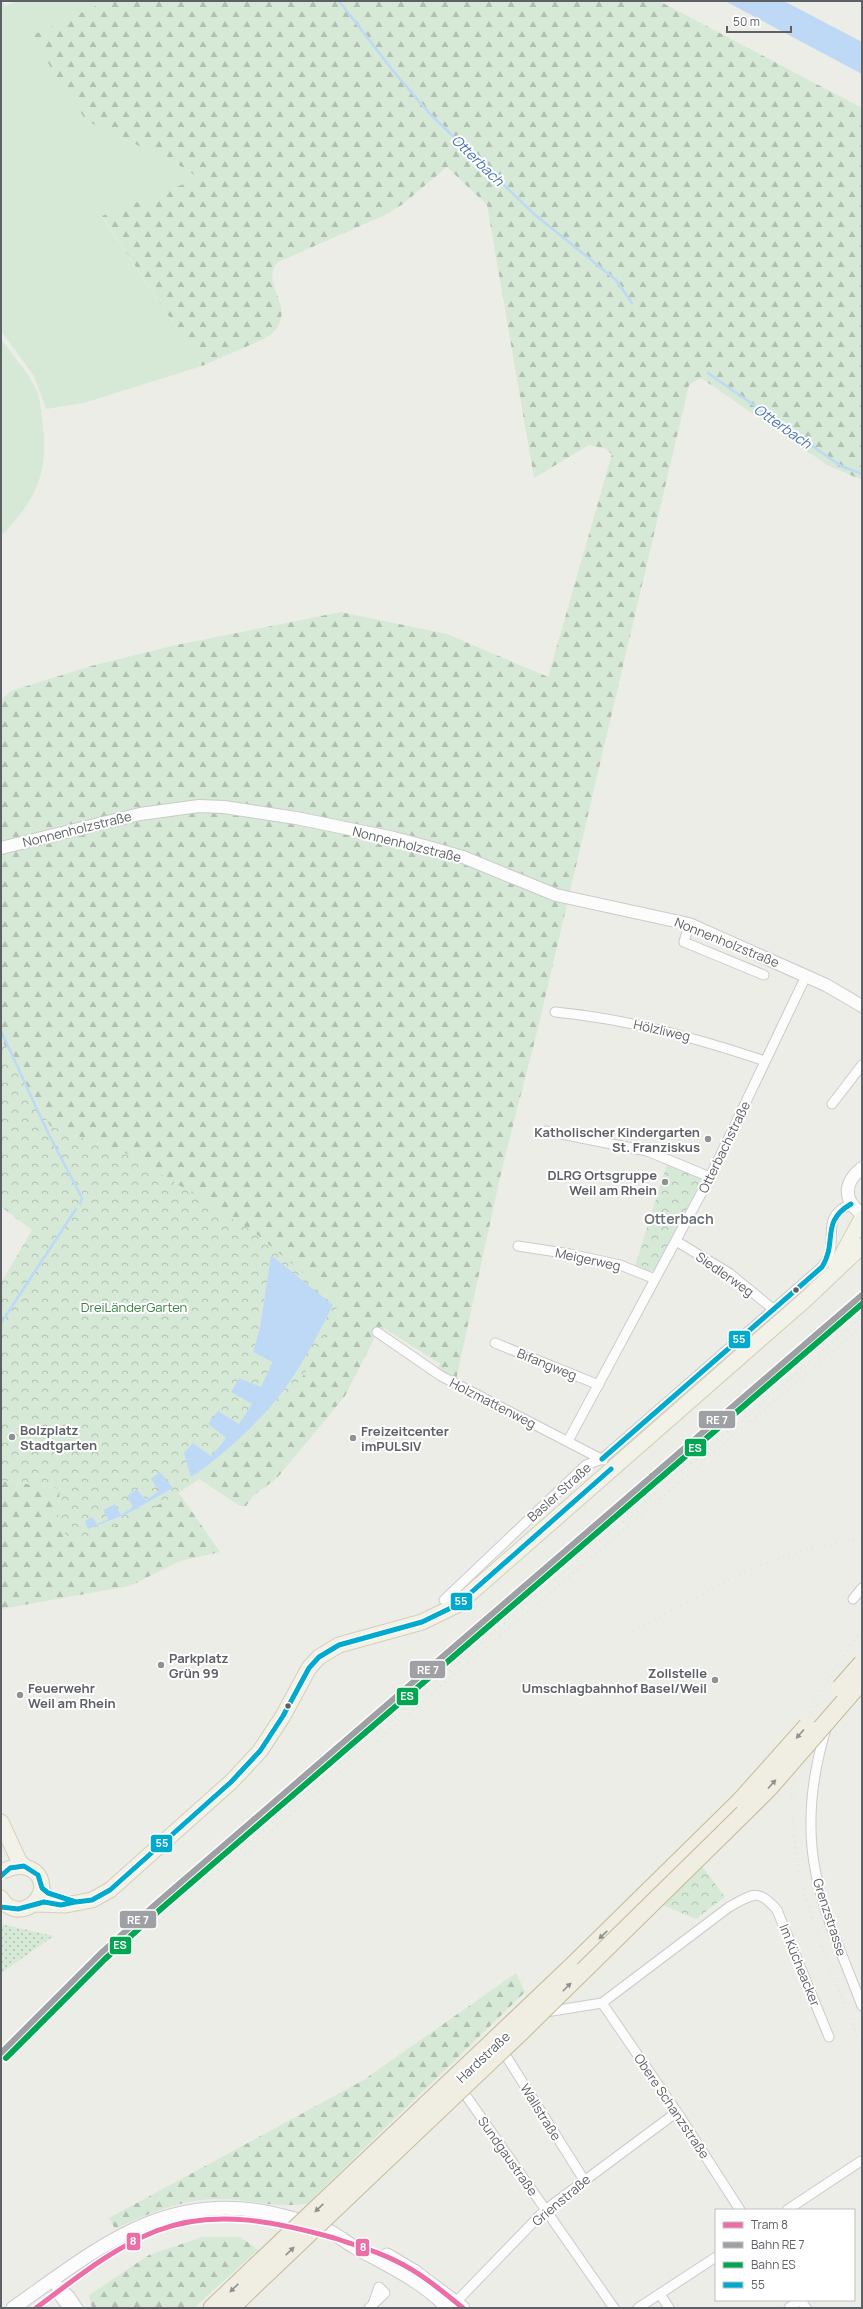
<svg xmlns="http://www.w3.org/2000/svg" width="863" height="2309" font-family="Manrope,sans-serif">
	<style>
		.grass { fill: #d6e9d6 }
		.forest { fill: url(#forest-firs) }
		.park { fill: url(#park-crowns); fill-rule: evenodd }
		.garden { fill: url(#garden-dots) }
		.water { fill: #bdd9f6 }
		.lines { fill: none; stroke-linecap: round; stroke-linejoin: round }
		.stream { stroke: #bdd9f6; stroke-width: 2.5 }
		.minor-casing { stroke: #cacbca; stroke-width: 11 }
		.tertiary-casing { stroke: #cacbca; stroke-width: 14 }
		.secondary-casing { stroke: #cbcbcb; stroke-width: 15 }
		.primary-casing { stroke: #d4cfb7; stroke-width: 17 }
		.motorway-casing { stroke: #c4ba96; stroke-width: 19 }
		.minor { stroke: #fcfcfc; stroke-width: 9 }
		.tertiary { stroke: #fcfcfc; stroke-width: 12 }
		.secondary { stroke: #fcfcfc; stroke-width: 13 }
		.primary { stroke: #f3f2e9; stroke-width: 15 }
		.motorway { stroke: #f0ede2; stroke-width: 17 }
		.rail { stroke: #e4e4e3; stroke-width: 2.5; stroke-dasharray: 1 5; stroke-linecap: butt }
		.motorway-bridge-casing { stroke: #c4ba96; stroke-width: 19; stroke-linecap: butt }
		.motorway-bridge { stroke: #f0ede2; stroke-width: 17 }
		.bus-1-casing { stroke: #fff; stroke-width: 8 }
		.bus-1 { stroke: #00a9ce; stroke-width: 5 }
		.rail-1-casing { stroke: #fff; stroke-width: 9 }
		.rail-2-casing { stroke: #fff; stroke-width: 9 }
		.rail-1 { stroke: #9ea0a3; stroke-width: 6 }
		.rail-2 { stroke: #00a651; stroke-width: 6 }
		.tram-1-casing { stroke: #fff; stroke-width: 8 }
		.tram-1 { stroke: #ed6ea7; stroke-width: 5 }
		.oneway { fill: #909191 }
		.poi-dot { fill: #8f9193; stroke: #fff; stroke-width: 1.5 }
		.bus-dot { fill: #5d6065; stroke: #fff; stroke-width: 1.5 }
		.labels { text-anchor: middle; dominant-baseline: central; stroke-width: 4; stroke-linejoin: round; paint-order: stroke }
		.street-label { font-size: 13px; fill: #5d6065; stroke: #fff }
		.poi-label { font-size: 13px; font-weight: bold; fill: #5d6065; stroke: #fff; text-anchor: start }
		.park-label { font-size: 13px; fill: #388242; stroke: #fff }
		.water-label { font-size: 14px; font-style: italic; fill: #4974b6; stroke: #fff }
		.neighbourhood-label { font-size: 14px; font-weight: bold; fill: #6e7277; stroke: #fff }
		.line-badge { stroke: #fff; stroke-width: 1.5 }
		.badge-label { font-size: 11px; text-anchor: middle; font-weight: bold; fill: #fff }
	</style>
	<defs>
		<pattern id="forest-firs" width="22" height="20" patternUnits="userSpaceOnUse"><rect width="22" height="20" fill="#d6e9d6"/><path d="M5 1l3.5 6h-7zM16 11l3.5 6h-7z" fill="#b1c0b1"/></pattern>
		<pattern id="park-crowns" width="20" height="18" patternUnits="userSpaceOnUse"><rect width="20" height="18" fill="#d6e9d6"/><path d="M2 6a3 3 0 1 1 6 0M12 15a3 3 0 1 1 6 0" fill="none" stroke="#b1c0b1"/></pattern>
		<pattern id="garden-dots" width="8" height="8" patternUnits="userSpaceOnUse"><rect width="8" height="8" fill="#d6e9d6"/><path d="M2 2h.1M6 6h.1" fill="none" stroke="#b1c0b1" stroke-width="1.8" stroke-linecap="round"/></pattern>
	</defs>
	<rect width="100%" height="100%" fill="#edede8"/>
	<!-- grass -->
	<path class="grass" d="M 1,1 L 5,6 L 17,1 L 99,1 L 100,4 L 33,35 L 62,88 L 87,121 L 177,164 L 199,178 L 102,217 L 202,366 L 84,403 L 46,409 L 34,376 L 1,331 Z
		M 1,339 C 13,356 27,370 36,389 C 40,398 41,409 42,419 C 50,471 37,499 1,536 Z"/>
	<!-- forest -->
	<path class="forest" d="M 99,1 L 659,1 L 862,108 L 862,480 L 827,465 L 701,378 L 689,385 L 537,1032 L 503,1164 L 456,1380 L 437,1369 L 440,1364 L 384,1328 L 380,1334 L 377,1333 L 345,1396 L 277,1478 L 253,1496 L 246,1506 L 240,1506 L 198,1478 L 221,1463 L 291,1264 L 255,1233 L 127,1154 L 50,1126 L 1,1039 L 1,700 L 11,691 L 91,666 L 176,645 L 341,612 L 447,634 L 548,677 L 612,454 L 603,448 L 589,445 L 534,478 L 487,205 L 447,167 L 403,204 L 383,216 L 278,262 C 257,283 302,310 269,336 C 264,340 256,342 250,345 C 234,352 218,359 202,366 L 102,216 L 199,178 L 177,164 L 87,121 L 62,88 L 33,35 L 100,4 Z
		M 1,1480 L 60,1489 L 58,1521 L 121,1523 L 179,1493 L 220,1552 L 180,1561 L 130,1586 L 1,1609 Z
		M 516,1973 L 525,1992 L 307,2204 C 298,2204 289,2206 280,2205 C 259,2204 238,2198 216,2199 C 180,2200 148,2213 115,2229 L 109,2218 L 362,2081 Z
		M 202,2237 L 241,2237 L 258,2250 L 194,2308 L 92,2308 L 89,2295 L 149,2255 Z"/>
	<!-- park -->
	<path class="park" d="M 1,1039 L 50,1126 L 127,1154 L 197,1196 L 255,1233 L 339,1303 C 332,1319 326,1337 317,1353 C 277,1426 197,1490 122,1523 C 105,1531 87,1536 70,1542 L 58,1521 L 60,1489 L 1,1480 L 1,1283 L 32,1230 L 1,1207 ZM 271,1255 L 285,1388 C 257,1421 227,1453 191,1477 L 193,1443 L 211,1456 L 226,1438 L 208,1424 L 239,1424 L 252,1404 L 231,1392 L 239,1378 L 261,1387 L 273,1361 L 253,1352 L 260,1327 ZM 160,1472 L 173,1488 L 127,1514 L 89,1529 L 92,1517 L 97,1525 L 108,1519 L 103,1510 L 115,1504 L 121,1515 L 133,1507 L 138,1489 L 146,1500 L 159,1491 Z
		M 667,1164 L 701,1178 L 703,1181 L 655,1271 L 650,1271 L 635,1266 Z
		M 702,1866 L 725,1897 L 696,1919 L 662,1905 Z"/>
	<!-- garden -->
	<path class="garden" d="M 1,1924 L 54,1936 L 1,1973 Z"/>
	<!-- water -->
	<path class="water" d="M 725,1 L 784,1 L 862,42 L 862,74 Z
		M 271,1255 L 333,1305 C 319,1333 304,1361 286,1387 C 262,1420 224,1455 191,1477 L 184,1453 L 193,1443 L 211,1456 L 226,1438 L 208,1424 L 218,1411 L 239,1424 L 252,1404 L 231,1392 L 239,1378 L 261,1387 L 273,1362 L 253,1352 L 260,1327 Z
		M 160,1472 L 173,1488 L 127,1514 L 88,1529 L 85,1521 L 92,1517 L 97,1524 L 108,1519 L 103,1510 L 115,1504 L 121,1515 L 133,1507 L 127,1496 L 137,1489 L 146,1500 L 159,1491 L 151,1479 Z"/>
	<g class="lines">
		<!-- stream -->
		<path class="stream" d="M 339,1 L 394,72 L 430,114 L 534,214 L 616,280 L 632,303
			M 708,373 L 841,466 L 862,474
			M 1,1031 L 48,1133 L 82,1198 L 80,1204
			M 1,1323 L 76,1209"/>
		<defs>
			<path id="minor" d="M 689,924 L 684,942 L 764,975
				M 555,1012 C 628,1019 696,1038 765,1061
				M 832,1104 L 862,1065
				M 546,1131 L 647,1151 L 710,1177
				M 676,1241 L 729,1273 L 773,1309
				M 518,1246 L 570,1254 L 620,1265 L 655,1279
				M 377,1332 L 441,1376 L 603,1460
				M 495,1343 L 599,1385
				M 568,1441 L 710,1177 L 806,976
				M 853,1599 L 862,1588
				M 444,1600 L 586,1465 L 602,1459 L 822,1267 C 843,1242 816,1219 851,1204
				M 826,1729 C 812,1775 806,1826 816,1874 C 825,1919 846,1963 862,2006
				M 602,2003 L 677,2112 L 740,2210
				M 546,2012 L 602,2003 L 729,1907 C 753,1894 758,1888 777,1910 L 829,2037
				M 501,2048 L 584,2180
				M 460,2087 L 614,2308
				M 787,2210 L 861,2161
				M 53,2280 L 70,2296 L 78,2308
				M 54,2281 L 59,2296 L 68,2308
				M 660,2294 L 669,2308
				M 801,2300 L 806,2308
				M 456,2302 L 545,2210 L 677,2112
				M 369,2308 L 385,2293 L 379,2287 L 373,2304
				M 638,2308 L 716,2257
				M 789,2308 L 800,2300"/>
			<path id="tertiary" d="M 1,848 L 140,814 L 199,806 L 224,807 L 296,818 L 394,838 L 428,847 L 463,857 L 556,895 L 689,924 L 826,985 L 862,1006
				M 862,1168 C 843,1183 843,1200 862,1214"/>
			<path id="secondary" d="M 387,2255 L 414,2271 L 463,2308
				M 13,2308 C 98,2248 168,2187 279,2215 C 296,2219 315,2224 331,2232 C 340,2237 347,2243 356,2248 C 385,2264 426,2283 447,2308"/>
			<path id="primary" d="M 836,1266 L 862,1218
				M 1,1822 L 19,1861 L 24,1866
				M 1,1898 C 13,1918 38,1909 42,1888 C 41,1868 22,1862 6,1870
				M 35,1904 L 66,1905 L 92,1900 L 110,1890 L 231,1782 L 260,1751 L 283,1716 L 309,1668 L 319,1657 L 339,1645 L 422,1622 L 457,1605 L 806,1299 L 862,1246"/>
			<path id="motorway" d="M 570,1968 L 741,1800
				M 212,2308 L 255,2267
				M 231,2308 L 262,2278"/>
		</defs>
		<!-- minor casing -->
		<use href="#minor" class="minor-casing"/>
		<!-- tertiary casing -->
		<use href="#tertiary" class="tertiary-casing"/>
		<!-- secondary casing -->
		<use href="#secondary" class="secondary-casing"/>
		<!-- primary casing -->
		<use href="#primary" class="primary-casing"/>
		<!-- motorway casing -->
		<use href="#motorway" class="motorway-casing"/>
		<!-- minor -->
		<use href="#minor" class="minor"/>
		<!-- tertiary -->
		<use href="#tertiary" class="tertiary"/>
		<!-- secondary -->
		<use href="#secondary" class="secondary"/>
		<!-- primary -->
		<use href="#primary" class="primary"/>
		<!-- motorway -->
		<use href="#motorway" class="motorway"/>
		<!-- rail -->
		<path class="rail" d="M 633,1631 L 744,1572 L 769,1562 L 807,1549 L 862,1538
			M 862,1631 C 839,1660 817,1691 805,1726 C 766,1837 822,1947 862,2049
			M 240,1858 L 862,1326
			M 1,2060 L 301,1797 L 862,1317"/>
		<defs>
			<path id="motorway-bridge" d="M 840,1688 L 862,1663
				M 741,1800 L 807,1726
				M 255,2267 L 570,1968
				M 262,2278 L 520,2033 L 745,1812 L 770,1787 L 862,1681"/>
		</defs>
		<!-- motorway-bridge casing -->
		<use href="#motorway-bridge" class="motorway-bridge-casing"/>
		<!-- motorway-bridge -->
		<use href="#motorway-bridge" class="motorway-bridge"/>
		<defs>
			<path id="bus-1" d="M 602,1459 L 822,1267 C 838,1241 820,1222 851,1204
				M 1,1876 L 10,1868 L 24,1866 L 38,1875 L 42,1888 L 48,1893 L 76,1902 L 92,1900 L 110,1890 L 231,1782 L 260,1751 L 283,1716 L 309,1668 L 319,1657 L 339,1645 L 422,1622 L 457,1605 L 611,1469
				M 1,1907 L 18,1909 L 44,1902 L 61,1905 L 75,1902"/>
		</defs>
		<!-- bus-1 casing -->
		<use href="#bus-1" class="bus-1-casing"/>
		<!-- bus-1 -->
		<use href="#bus-1" class="bus-1"/>
		<defs>
			<path id="rail-1" d="M 1,2053 L 100,1954 L 157,1903 L 862,1295"/>
			<path id="rail-2" d="M 6,2058 L 105,1959 L 162,1908 L 862,1304"/>
		</defs>
		<!-- rail-1 casing -->
		<use href="#rail-1" class="rail-1-casing"/>
		<!-- rail-2 casing -->
		<use href="#rail-2" class="rail-2-casing"/>
		<!-- rail-1 -->
		<use href="#rail-1" class="rail-1"/>
		<!-- rail-2 -->
		<use href="#rail-2" class="rail-2"/>
		<defs>
			<path id="tram-1" d="M 36,2308 C 74,2280 111,2249 156,2231 C 214,2208 276,2222 334,2238 C 355,2245 377,2251 396,2261 C 421,2273 442,2291 463,2308"/>
		</defs>
		<!-- tram-1 casing -->
		<use href="#tram-1" class="tram-1-casing"/>
		<!-- tram-1 -->
		<use href="#tram-1" class="tram-1"/>
	</g>
	<!-- one-way arrows -->
	<defs><path id="oneway-solid" d="M-6-.8H1V-3.2L6.5 0L1 3.2V.8H-6Z"/></defs>
	<g class="oneway">
		<use href="#oneway-solid" transform="translate(800 1734) rotate(131)"/>
		<use href="#oneway-solid" transform="translate(772 1784) rotate(-48)"/>
		<use href="#oneway-solid" transform="translate(603 1935) rotate(136)"/>
		<use href="#oneway-solid" transform="translate(567 1987) rotate(-45)"/>
		<use href="#oneway-solid" transform="translate(319 2208) rotate(137)"/>
		<use href="#oneway-solid" transform="translate(290 2251) rotate(-43)"/>
		<use href="#oneway-solid" transform="translate(234 2288) rotate(136)"/>
	</g>
	<!-- markers -->
	<g class="poi-dot">
		<circle cx="708" cy="1139" r="4"/>
		<circle cx="665" cy="1182" r="4"/>
		<circle cx="12" cy="1437" r="4"/>
		<circle cx="353" cy="1438" r="4"/>
		<circle cx="161" cy="1665" r="4"/>
		<circle cx="715" cy="1680" r="4"/>
		<circle cx="20" cy="1695" r="4"/>
	</g>
	<g class="bus-dot">
		<circle cx="796" cy="1290" r="3.5"/>
		<circle cx="288" cy="1706" r="3.5"/>
	</g>
	<g class="labels">
		<!-- street labels -->
		<g class="street-label">
			<text transform="translate(77 829) rotate(-14)">Nonnenholzstraße</text>
			<text transform="translate(407 844) rotate(14)">Nonnenholzstraße</text>
			<text transform="translate(727 942) rotate(22)">Nonnenholzstraße</text>
			<text transform="translate(662 1030) rotate(13)">Hölzliweg</text>
			<text transform="translate(724 1147) rotate(-64)">Otterbachstraße</text>
			<text transform="translate(588 1259) rotate(12)">Meigerweg</text>
			<text transform="translate(725 1274) rotate(35)">Siedlerweg</text>
			<text transform="translate(547 1364) rotate(22)">Bifangweg</text>
			<text transform="translate(493 1403) rotate(27)">Holzmattenweg</text>
			<text transform="translate(559 1492) rotate(-42)">Basler Straße</text>
			<text transform="translate(830 1917) rotate(72)">Grenzstrasse</text>
			<text transform="translate(800 1965) rotate(68)">Im Kücheacker</text>
			<text transform="translate(483 2057) rotate(-43)">Hardstraße</text>
			<text transform="translate(672 2106) rotate(56)">Obere Schanzstraße</text>
			<text transform="translate(541 2112) rotate(58)">Wallstraße</text>
			<text transform="translate(508 2156) rotate(55)">Sundgaustraße</text>
			<text transform="translate(561 2200) rotate(-40)">Grienstraße</text>
		</g>
		<!-- poi labels -->
		<g class="poi-label">
			<text x="700" y="1132" text-anchor="end">Katholischer Kindergarten<tspan x="700" dy="15">St. Franziskus</tspan></text>
			<text x="657" y="1175" text-anchor="end">DLRG Ortsgruppe<tspan x="657" dy="15">Weil am Rhein</tspan></text>
			<text x="20" y="1430">Bolzplatz<tspan x="20" dy="15">Stadtgarten</tspan></text>
			<text x="361" y="1431">Freizeitcenter<tspan x="361" dy="15">imPULSIV</tspan></text>
			<text x="169" y="1658">Parkplatz<tspan x="169" dy="15">Grün 99</tspan></text>
			<text x="707" y="1673" text-anchor="end">Zollstelle<tspan x="707" dy="15">Umschlagbahnhof Basel/Weil</tspan></text>
			<text x="28" y="1688">Feuerwehr<tspan x="28" dy="15">Weil am Rhein</tspan></text>
		</g>
		<!-- park labels -->
		<g class="park-label">
			<text x="134" y="1307">DreiLänderGarten</text>
		</g>
		<!-- water labels -->
		<g class="water-label">
			<text transform="translate(478 160) rotate(44)">Otterbach</text>
			<text transform="translate(783 426) rotate(35)">Otterbach</text>
		</g>
		<!-- neighbourhood labels -->
		<g class="neighbourhood-label">
			<text x="679" y="1218">Otterbach</text>
		</g>
	</g>
	<g class="line-badge">
		<rect x="728" y="1330" width="23" height="19" rx="4" fill="#00a9ce"/>
		<rect x="698" y="1410" width="38" height="19" rx="4" fill="#9ea0a3"/>
		<rect x="684" y="1438" width="23" height="19" rx="4" fill="#00a651"/>
		<rect x="450" y="1592" width="23" height="19" rx="4" fill="#00a9ce"/>
		<rect x="409" y="1660" width="37" height="19" rx="4" fill="#9ea0a3"/>
		<rect x="396" y="1687" width="23" height="19" rx="4" fill="#00a651"/>
		<rect x="150" y="1834" width="23" height="19" rx="4" fill="#00a9ce"/>
		<rect x="119" y="1910" width="38" height="19" rx="4" fill="#9ea0a3"/>
		<rect x="109" y="1936" width="23" height="19" rx="4" fill="#00a651"/>
		<rect x="126" y="2232" width="15" height="19" rx="4" fill="#ed6ea7"/>
		<rect x="355" y="2238" width="15" height="19" rx="4" fill="#ed6ea7"/>
	</g>
	<g class="badge-label">
		<text x="739" y="1343">55</text>
		<text x="717" y="1424">RE 7</text>
		<text x="695" y="1452">ES</text>
		<text x="461" y="1605">55</text>
		<text x="428" y="1674">RE 7</text>
		<text x="407" y="1700">ES</text>
		<text x="162" y="1847">55</text>
		<text x="138" y="1924">RE 7</text>
		<text x="120" y="1949">ES</text>
		<text x="133" y="2245">8</text>
		<text x="363" y="2251">8</text>
	</g>
	<!-- border -->
	<rect width="863" height="2309" fill="none" stroke="#5d6065" stroke-width="4"/>
	<!-- legend -->
	<rect x="715" y="2209" width="140" height="92" fill="#ffffff" stroke="#bebfc1"/>
	<rect x="723" y="2222" width="20" height="6" fill="#ed6ea7" stroke="#bebfc1"/>
	<text x="751" y="2229" font-size="12" fill="#5d6065">Tram 8</text>
	<rect x="723" y="2242" width="20" height="6" fill="#9ea0a3" stroke="#bebfc1"/>
	<text x="751" y="2249" font-size="12" fill="#5d6065">Bahn RE 7</text>
	<rect x="723" y="2262" width="20" height="6" fill="#00a651" stroke="#bebfc1"/>
	<text x="751" y="2269" font-size="12" fill="#5d6065">Bahn ES</text>
	<rect x="723" y="2282" width="20" height="6" fill="#00a9ce" stroke="#bebfc1"/>
	<text x="751" y="2289" font-size="12" fill="#5d6065">55</text>
	<!-- scale -->
	<path d="M727 26v6h64v-6" fill="none" stroke="#5d6065" stroke-width="2"/>
	<text x="733" y="26" font-size="12" fill="#5d6065" stroke="#ffffff" stroke-width="3" paint-order="stroke">50 m</text>
</svg>
